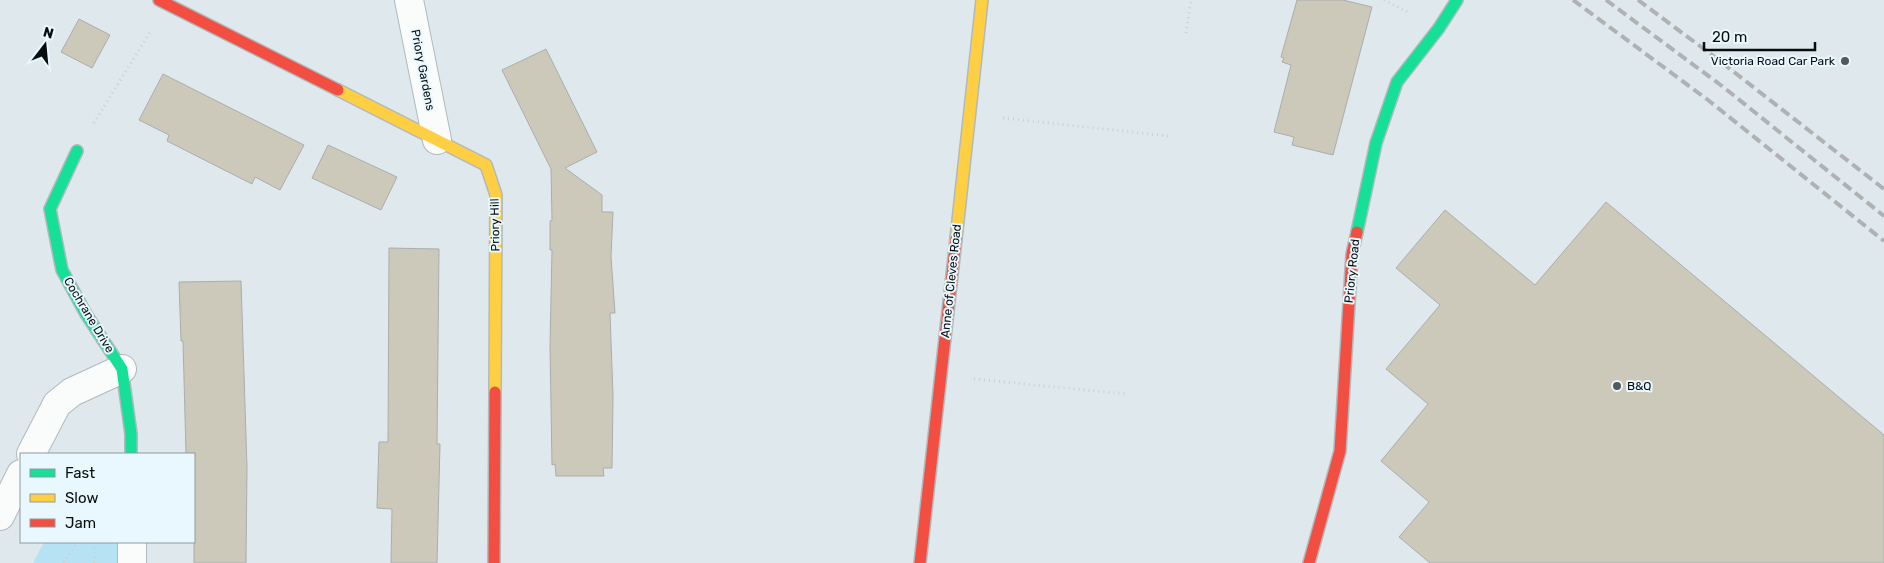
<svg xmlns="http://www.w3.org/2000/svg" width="1884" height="563" font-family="Rubik,sans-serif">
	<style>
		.green { fill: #b7e2f3 }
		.building { fill: #cdc9ba; stroke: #aaadac }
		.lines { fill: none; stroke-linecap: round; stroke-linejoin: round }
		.street-casing { stroke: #b1b9bc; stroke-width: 30 }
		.fast-casing { stroke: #b1b9bc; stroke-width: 14 }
		.slow-casing { stroke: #b1b9bc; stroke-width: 14 }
		.jam-casing { stroke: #b1b9bc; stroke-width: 14 }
		.path { stroke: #ccd0d1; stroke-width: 3; stroke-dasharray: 1 4; stroke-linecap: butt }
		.street { stroke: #fafcfc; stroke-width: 28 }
		.fast { stroke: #16e098; stroke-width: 11 }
		.slow { stroke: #ffcf43; stroke-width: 11 }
		.jam { stroke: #f24e42; stroke-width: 11 }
		.rail { stroke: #afb1b2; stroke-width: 4; stroke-dasharray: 10 5; stroke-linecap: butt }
		.poi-dot { fill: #535a5d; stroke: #e9f8fe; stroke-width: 2 }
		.labels { text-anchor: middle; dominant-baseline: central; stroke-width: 4; stroke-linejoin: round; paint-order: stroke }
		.poi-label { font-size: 12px; fill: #070d0f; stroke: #e9f8fe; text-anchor: end }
		.street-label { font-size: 12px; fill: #070d0f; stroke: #e9f8fe }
	</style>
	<rect width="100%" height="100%" fill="#dfe9ed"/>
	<!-- green -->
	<path class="green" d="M 44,542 L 123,542 L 123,563 L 33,563 Z"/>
	<!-- building -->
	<path class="building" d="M 1297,0 L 1343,0 L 1372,7 L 1333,155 L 1292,145 L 1294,137 L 1274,132 L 1291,65 L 1282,62 L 1284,58 L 1281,57 Z
		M 79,19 L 110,35 L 92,68 L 61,52 Z
		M 546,49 L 597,152 L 565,168 L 602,195 L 602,212 L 613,212 L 611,257 L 615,313 L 610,313 L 613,396 L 612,468 L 603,468 L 604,476 L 556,476 L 555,464 L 552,465 L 550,346 L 552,250 L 550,250 L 550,221 L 552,220 L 551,169 L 502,70 Z
		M 163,74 L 304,145 L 280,190 L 255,177 L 252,184 L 167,141 L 169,135 L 139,120 Z
		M 328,145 L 397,177 L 381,210 L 312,178 Z
		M 1606,202 L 1884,435 L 1884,563 L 1430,563 L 1399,537 L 1429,502 L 1381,461 L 1428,404 L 1386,369 L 1440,305 L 1396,268 L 1445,210 L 1535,285 Z
		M 389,248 L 439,249 L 437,444 L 440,444 L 437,563 L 391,563 L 392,509 L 377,508 L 379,442 L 388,442 Z
		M 241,281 L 247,468 L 246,563 L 194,563 L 194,454 L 186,454 L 183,341 L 181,341 L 179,282 Z"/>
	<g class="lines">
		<defs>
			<path id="street" d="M 409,0 L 437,140
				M 31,454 L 57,404 L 72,392 L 122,369
				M 0,516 L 21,474
				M 132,542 L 132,563"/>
			<path id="fast" d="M 77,151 L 50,209 L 62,270 L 86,314 L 122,369 L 131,434 L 131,454
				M 1357,232 L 1376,143 L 1397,82 L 1439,28 L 1457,0"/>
			<path id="slow" d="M 338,90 L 486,165 L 496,195 L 495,392
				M 956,239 L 982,0"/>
			<path id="jam" d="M 159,0 L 338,90
				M 494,563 L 495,392
				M 920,563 L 956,239
				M 1309,563 L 1340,451 L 1352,254 L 1357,232"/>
		</defs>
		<!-- street casing -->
		<use href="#street" class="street-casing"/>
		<!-- fast casing -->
		<use href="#fast" class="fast-casing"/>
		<!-- slow casing -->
		<use href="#slow" class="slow-casing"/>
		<!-- jam casing -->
		<use href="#jam" class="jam-casing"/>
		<!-- path -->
		<path class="path" d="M 1384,0 L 1408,12
			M 1186,33 L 1191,0
			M 1003,118 L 1169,136
			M 94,123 L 150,32
			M 974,379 L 1126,394
			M 64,563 L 77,542
			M 94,563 L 95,542"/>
		<!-- street -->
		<use href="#street" class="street"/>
		<!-- fast -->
		<use href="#fast" class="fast"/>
		<!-- slow -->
		<use href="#slow" class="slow"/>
		<!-- jam -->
		<use href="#jam" class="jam"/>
		<!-- rail -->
		<path class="rail" d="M 1573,0 L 1708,100 L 1884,241
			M 1606,0 L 1722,86 L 1884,216
			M 1638,0 L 1716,58 L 1884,189"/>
	</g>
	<!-- markers -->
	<g class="poi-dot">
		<circle cx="1845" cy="61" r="5"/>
		<circle cx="1617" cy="386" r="5"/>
	</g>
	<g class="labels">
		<!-- poi labels -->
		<g class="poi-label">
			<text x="1835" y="61">Victoria Road Car Park</text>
			<text x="1627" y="386" text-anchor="start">B&amp;Q</text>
		</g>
		<!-- street labels -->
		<g class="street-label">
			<text transform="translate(423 70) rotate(79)">Priory Gardens</text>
			<text transform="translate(495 225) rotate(-91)">Priory Hill</text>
			<text transform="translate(1352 271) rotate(-84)">Priory Road</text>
			<text transform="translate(951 281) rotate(-84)">Anne of Cleves Road</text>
			<text transform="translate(89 315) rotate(59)">Cochrane Drive</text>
		</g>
	</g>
	<!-- legend -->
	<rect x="20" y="453" width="175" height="90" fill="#e9f8fe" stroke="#8f9a9e"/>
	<rect x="30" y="469" width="25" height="8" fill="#16e098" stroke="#8f9a9e"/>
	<text x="65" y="478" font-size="15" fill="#070d0f">Fast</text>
	<rect x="30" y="494" width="25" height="8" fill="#ffcf43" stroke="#8f9a9e"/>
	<text x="65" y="503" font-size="15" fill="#070d0f">Slow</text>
	<rect x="30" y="519" width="25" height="8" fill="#f24e42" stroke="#8f9a9e"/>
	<text x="65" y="528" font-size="15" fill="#070d0f">Jam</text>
	<!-- north arrow -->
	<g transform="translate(45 45) rotate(16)" stroke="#e9f8fe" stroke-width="4" paint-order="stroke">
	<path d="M0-4L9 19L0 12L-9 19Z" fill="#070d0f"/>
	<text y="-8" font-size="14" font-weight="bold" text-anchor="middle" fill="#070d0f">N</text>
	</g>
	<!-- scale -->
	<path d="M1704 42v8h111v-8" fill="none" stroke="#070d0f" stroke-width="2.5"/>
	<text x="1712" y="42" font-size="15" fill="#070d0f" stroke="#e9f8fe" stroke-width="4" paint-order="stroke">20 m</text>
</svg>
